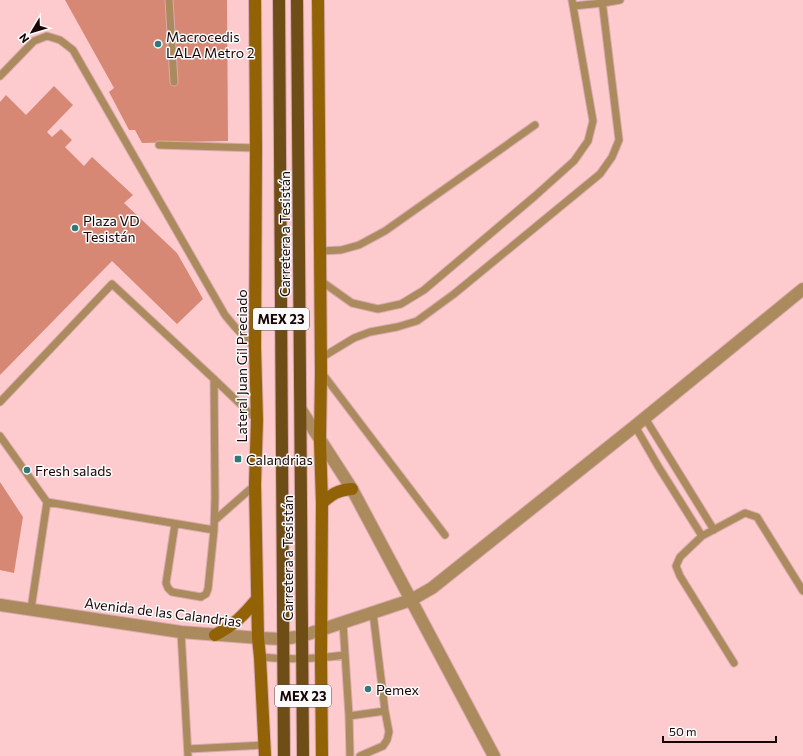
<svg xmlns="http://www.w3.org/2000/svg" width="803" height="756" font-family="Commissioner,sans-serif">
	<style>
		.building { fill: #d78874 }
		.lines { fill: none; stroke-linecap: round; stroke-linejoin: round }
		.lane-casing { stroke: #d8abae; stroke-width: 9 }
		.street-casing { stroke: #d8abae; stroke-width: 14 }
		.secondary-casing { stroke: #d8abae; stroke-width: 14 }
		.primary-casing { stroke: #d8abae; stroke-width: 14 }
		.lane { stroke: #ab8a5d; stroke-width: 7 }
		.street { stroke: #ab8a5d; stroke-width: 12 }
		.secondary { stroke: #926207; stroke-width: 12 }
		.primary { stroke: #6f4d16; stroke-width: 12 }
		.poi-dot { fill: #307979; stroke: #fafafa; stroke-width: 1.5 }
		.labels { text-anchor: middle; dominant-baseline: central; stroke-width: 3; stroke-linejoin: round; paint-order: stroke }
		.shield { fill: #fafafa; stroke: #5c4f50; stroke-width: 1 }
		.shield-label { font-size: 13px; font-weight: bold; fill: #180607 }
		.poi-label { font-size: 14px; fill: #180607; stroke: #fafafa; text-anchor: start }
		.street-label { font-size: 14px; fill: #180607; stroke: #fafafa }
	</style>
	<rect width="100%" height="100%" fill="#fdcbce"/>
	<!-- building -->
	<path class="building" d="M 65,0 L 227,0 L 228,141 L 142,143 L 135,130 L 129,130 L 109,92 L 114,88 Z
		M 54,86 L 73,105 L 47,132 L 52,137 L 61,129 L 72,140 L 65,147 L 84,166 L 92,157 L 133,195 L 124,203 L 177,253 L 203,299 L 177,324 L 112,261 L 0,375 L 0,102 L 6,95 L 26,115 Z
		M 0,482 L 23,517 L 14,573 L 0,570 Z"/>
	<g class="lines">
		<defs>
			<path id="lane" d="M 169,0 L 174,82
				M 573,6 L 603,3 L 620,0
				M 0,76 L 34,41 L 47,36 L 60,40 L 73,50 L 225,315 L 235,327 L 255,348
				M 159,145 L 256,148
				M 321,251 L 341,250 L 359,245 L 385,231 L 535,125
				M 321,281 L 352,303 L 378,309 L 401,304 L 424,290 L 535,196 L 574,161 L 588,141 L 593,121 L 572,0
				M 321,358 L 354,338 L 370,332 L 397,327 L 417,321 L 454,294 L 600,174 L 612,157 L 619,140 L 602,0
				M 322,373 L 445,535
				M 0,402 L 112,284 L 214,379 L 257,420
				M 645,418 L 714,530
				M 635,426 L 658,466 L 702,536
				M 0,436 L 47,502 L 31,609
				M 47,502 L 214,530 L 215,498 L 214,379
				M 215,520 L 255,485
				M 175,524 L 166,583 L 168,588 L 172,592 L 201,597 L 206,594 L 208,589 L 214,530
				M 343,623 L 349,716 L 350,756
				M 181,632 L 188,756
				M 260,657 C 288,660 316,659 345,655
				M 734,663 L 680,576 L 676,566 L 680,557 L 702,536 L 745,513 L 757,517 L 803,591
				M 349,716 L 385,711
				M 188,749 L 265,745
				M 360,756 L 383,746 L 387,740 L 389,732 L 385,711 L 373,613"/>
			<path id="street" d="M 301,410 L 352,489 L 494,756
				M 0,605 L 181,632 L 258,638 L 283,639 L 302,636 L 411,600 L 432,588 L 635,426 L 803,289"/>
			<path id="secondary" d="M 255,0 L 256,148 L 255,348 L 257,420 L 255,484 L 258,638 L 260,657 L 265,756
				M 318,0 L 321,373 L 320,441 L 322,503 L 321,658 L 322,756
				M 322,503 C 332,494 338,490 352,489
				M 215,635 C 233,626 244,615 257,599"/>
			<path id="primary" d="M 279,0 L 284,756
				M 297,0 L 303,756"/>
		</defs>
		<!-- lane casing -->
		<use href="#lane" class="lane-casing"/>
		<!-- street casing -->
		<use href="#street" class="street-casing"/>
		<!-- secondary casing -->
		<use href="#secondary" class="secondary-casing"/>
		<!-- primary casing -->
		<use href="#primary" class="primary-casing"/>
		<!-- lane -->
		<use href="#lane" class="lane"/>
		<!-- street -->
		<use href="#street" class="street"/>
		<!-- secondary -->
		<use href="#secondary" class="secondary"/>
		<!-- primary -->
		<use href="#primary" class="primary"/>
	</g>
	<!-- markers -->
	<g class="poi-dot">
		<circle cx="158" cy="44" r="4"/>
		<circle cx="75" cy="228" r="4"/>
		<rect x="234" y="455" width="8" height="8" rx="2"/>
		<circle cx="27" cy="470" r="4"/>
		<circle cx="368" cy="689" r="4"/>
	</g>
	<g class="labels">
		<!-- shield labels -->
		<g class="shield">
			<rect x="253" y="308" width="56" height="22" rx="3"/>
			<rect x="275" y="685" width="56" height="22" rx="3"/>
		</g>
		<g class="shield-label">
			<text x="281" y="319">MEX 23</text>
			<text x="303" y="696">MEX 23</text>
		</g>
		<!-- poi labels -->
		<g class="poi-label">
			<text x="166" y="36">Macrocedis<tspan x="166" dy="16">LALA Metro 2</tspan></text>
			<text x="83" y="220">Plaza VD<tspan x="83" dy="16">Tesistán</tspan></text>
			<text x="246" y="459">Calandrias</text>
			<text x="35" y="470">Fresh salads</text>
			<text x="376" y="689">Pemex</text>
		</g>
		<!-- street labels -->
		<g class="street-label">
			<text transform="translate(284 234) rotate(-90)">Carretera a Tesistán</text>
			<text transform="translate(241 366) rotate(-90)">Lateral Juan Gil Preciado</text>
			<text transform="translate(287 558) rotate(-90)">Carretera a Tesistán</text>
			<text transform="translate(163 612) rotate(7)">Avenida de las Calandrias</text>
		</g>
	</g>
	<!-- north arrow -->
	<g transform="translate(32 32) rotate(232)" stroke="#fafafa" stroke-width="3" paint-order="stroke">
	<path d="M0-3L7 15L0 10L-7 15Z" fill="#180607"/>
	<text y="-6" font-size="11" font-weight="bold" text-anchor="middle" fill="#180607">N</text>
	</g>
	<!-- scale -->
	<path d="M663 736v6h113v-6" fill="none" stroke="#180607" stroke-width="2"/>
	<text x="669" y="736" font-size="12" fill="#180607" stroke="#fafafa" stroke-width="3" paint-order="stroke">50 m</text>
</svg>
